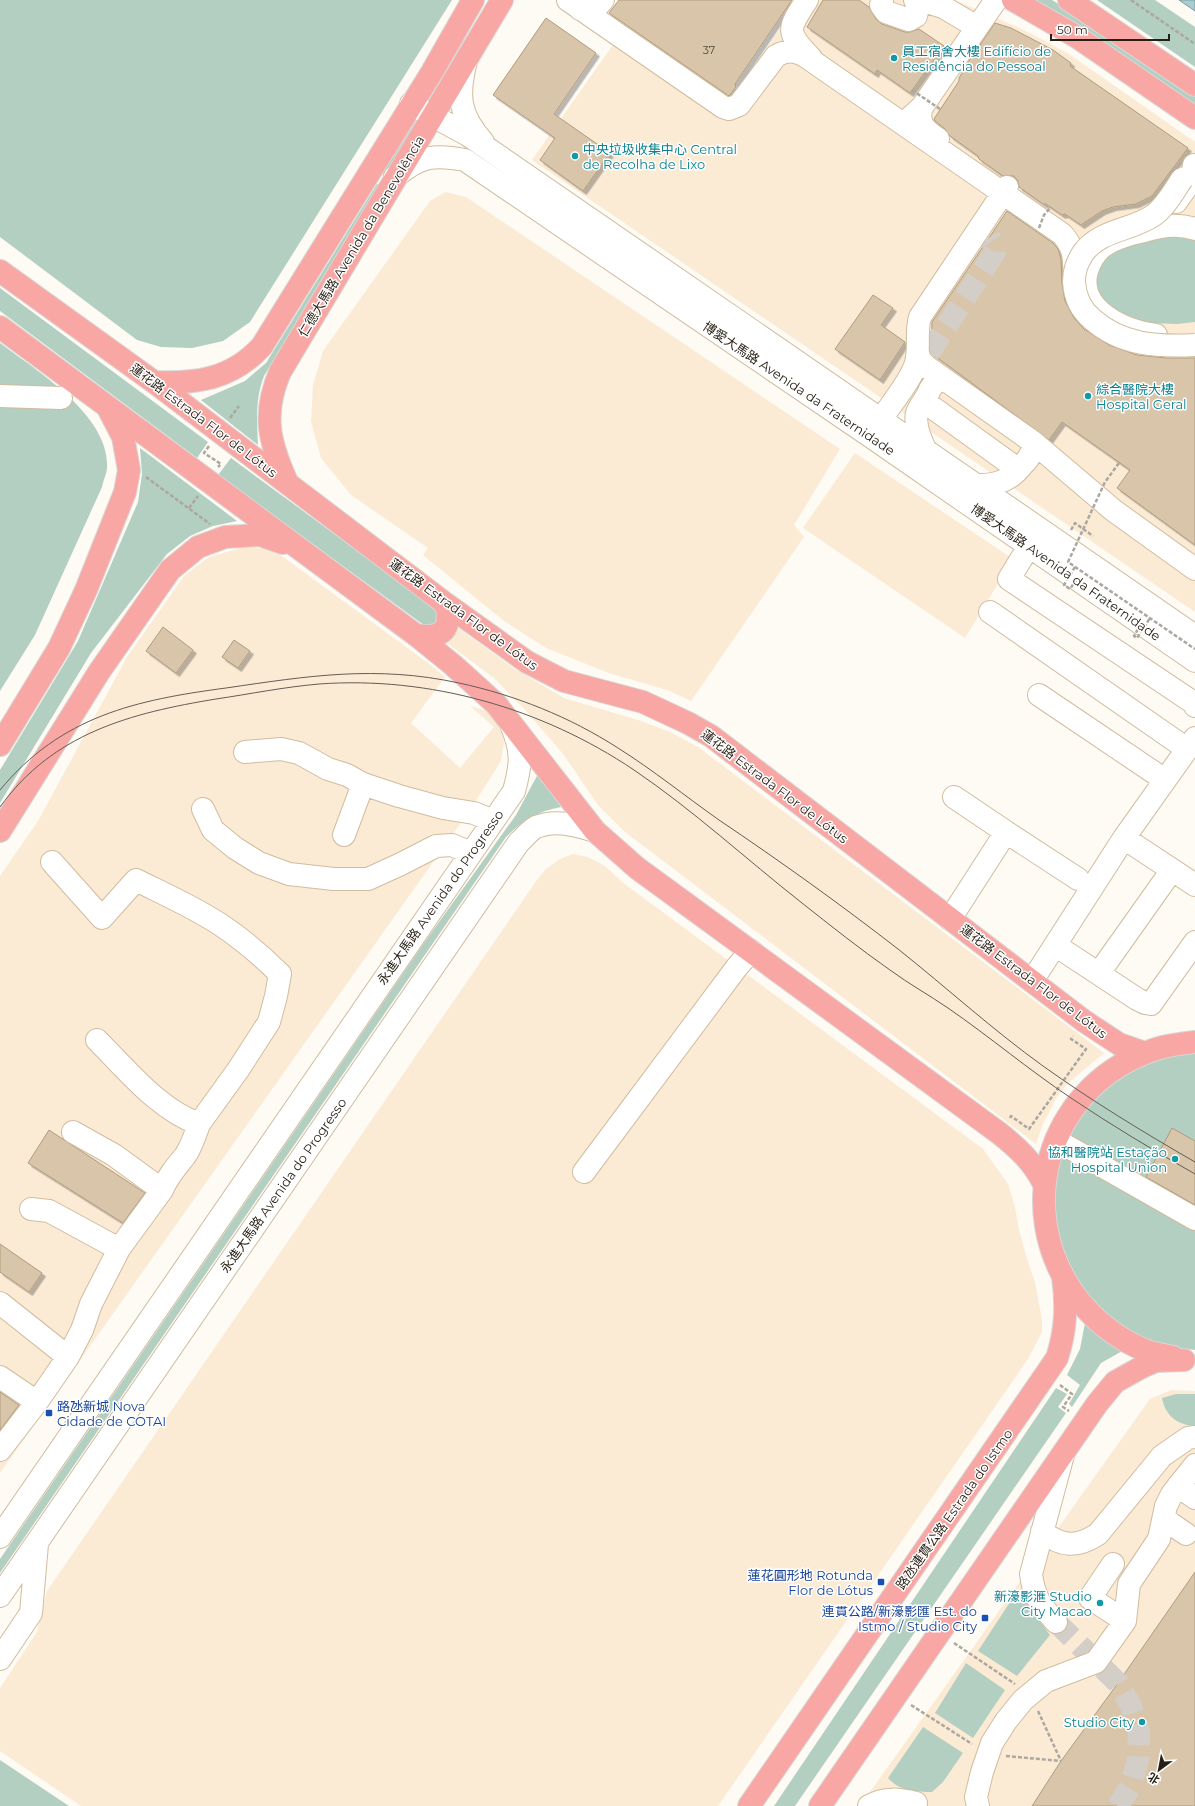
<svg xmlns="http://www.w3.org/2000/svg" width="1195" height="1806" font-family="Montserrat,'Noto Sans SC',sans-serif">
	<style>
		.built { fill: #fbebd5 }
		.green { fill: #b3cfc1 }
		.water { fill: #a6cfd5; stroke: #809a9b }
		.building { fill: #d9c6aa; stroke: #b09b7e; filter: url(#shadow) }
		.lines { fill: none; stroke-linecap: round; stroke-linejoin: round }
		.minor-tunnel { stroke: #d3cec7; stroke-width: 22; stroke-dasharray: 22 11; stroke-linecap: butt }
		.minor-casing { stroke: #d1bc9e; stroke-width: 24 }
		.major-casing { stroke: #d8d7d5; stroke-width: 24 }
		.path { stroke: #aca79f; stroke-width: 2.5; stroke-dasharray: 4 2; stroke-linecap: butt }
		.minor { stroke: #fff; stroke-width: 22 }
		.major { stroke: #f9a7a4; stroke-width: 22 }
		.tram { stroke: #645d54; stroke-width: 1 }
		.minor-bridge-casing { stroke: #d1bc9e; stroke-width: 24; stroke-linecap: butt }
		.path-bridge { stroke: #aca79f; stroke-width: 2.5; stroke-dasharray: 4 2; stroke-linecap: butt }
		.minor-bridge { stroke: #fff; stroke-width: 22 }
		.culture-dot { fill: #0f9aa8; stroke: #fff; stroke-width: 1.5 }
		.transit-dot { fill: #1a4fb4; stroke: #fff; stroke-width: 1.5 }
		.labels { text-anchor: middle; dominant-baseline: central; stroke-width: 3; stroke-linejoin: round; paint-order: stroke }
		.number-label { font-size: 11px; fill: #54493a }
		.culture-label { font-size: 13px; fill: #0d838f; stroke: #fff; text-anchor: start }
		.street-label { font-size: 13px; fill: #271f14; stroke: #fff }
		.transit-label { font-size: 13px; fill: #164399; stroke: #fff; text-anchor: end }
	</style>
	<defs>
		<filter id="shadow"><feDropShadow dx="3.5" dy="3.5" stdDeviation="0" flood-color="#0004"/></filter>
	</defs>
	<rect width="100%" height="100%" fill="#fefaf4"/>
	<!-- built -->
	<path class="built" d="M 800,0 L 953,0 L 962,3 L 1028,32 L 1069,54 L 1195,142 L 1195,612 L 532,160 L 624,29 L 729,102 Z
		M 445,192 L 466,197 L 840,449 L 794,525 L 804,537 L 691,701 L 670,691 L 609,673 L 546,648 L 504,621 L 423,555 L 428,548 L 351,495 L 321,458 L 311,421 L 313,385 L 323,351 L 430,201 Z
		M 855,453 L 1013,559 L 965,638 L 803,528 Z
		M 241,548 L 271,548 L 432,666 L 445,677 L 411,723 L 460,768 L 494,727 L 470,706 L 487,711 L 500,723 L 504,742 L 501,761 L 470,810 L 0,1473 L 0,876 L 38,821 L 127,657 L 184,576 L 209,557 Z
		M 458,628 L 512,667 L 564,698 L 638,720 L 668,731 L 698,747 L 1104,1053 L 1068,1083 L 1057,1097 L 1042,1126 L 1036,1144 L 625,832 L 598,805 L 563,754 L 527,712 L 494,678 L 447,643 Z
		M 573,854 L 588,857 L 605,866 L 622,882 L 983,1149 L 1008,1184 L 1015,1207 L 1019,1230 L 1027,1259 L 1035,1282 L 1042,1320 L 1042,1332 L 1028,1359 L 718,1806 L 81,1806 L 0,1751 L 0,1688 L 37,1632 L 47,1591 L 537,880 L 546,869 L 560,859 Z
		M 1171,1390 L 1195,1391 L 1195,1806 L 860,1806 L 1150,1399 Z"/>
	<!-- green -->
	<path class="green" d="M 0,0 L 452,0 L 250,322 L 223,341 L 192,348 L 161,347 L 137,340 L 0,237 Z
		M 1031,0 L 1052,0 L 1065,8 L 1195,95 L 1195,107 Z
		M 1097,0 L 1155,0 L 1195,27 L 1195,67 Z
		M 415,122 L 418,122 L 386,176 L 382,173 Z
		M 377,184 L 381,185 L 264,376 C 255,399 257,421 258,445 L 201,400 L 245,381 L 266,363 Z
		M 1144,236 L 1182,236 L 1195,240 L 1195,322 L 1177,324 L 1149,323 L 1127,317 L 1110,308 L 1097,295 L 1094,270 L 1103,255 Z
		M 0,288 L 208,442 L 197,458 L 0,311 Z
		M 0,343 C 37,371 111,416 107,469 C 106,475 103,481 102,487 L 35,635 L 0,691 Z
		M 140,448 L 237,521 L 213,526 L 190,536 L 167,554 L 91,653 L 0,803 L 0,770 L 78,641 L 138,502 L 142,474 Z
		M 231,458 L 439,611 L 441,621 L 428,628 L 218,475 Z
		M 538,774 L 561,807 C 538,811 523,820 506,837 L 0,1573 L 0,1559 L 424,943 L 516,815 Z
		M 1195,1053 L 1195,1350 L 1167,1346 L 1144,1339 L 1123,1327 L 1103,1313 L 1086,1295 L 1062,1253 L 1052,1205 L 1059,1158 L 1080,1114 L 1114,1080 L 1158,1058 Z
		M 1085,1323 L 1101,1338 L 1124,1350 L 1101,1363 L 1072,1407 L 1069,1404 L 1080,1385 L 1067,1375 L 1080,1349 Z
		M 1056,1388 L 1067,1394 L 1058,1407 L 1066,1413 L 795,1806 L 774,1806 Z
		M 1176,1394 L 1195,1394 L 1195,1426 C 1177,1425 1165,1415 1162,1398 Z
		M 1014,1596 L 1022,1597 L 1050,1635 L 1017,1676 L 978,1651 Z
		M 966,1663 L 1005,1690 L 973,1738 L 935,1713 Z
		M 923,1727 L 963,1753 L 943,1782 L 932,1792 C 916,1792 899,1791 888,1778 Z
		M 0,1760 L 69,1806 L 0,1806 Z"/>
	<!-- water -->
	<path class="water" d="M 1179,0 L 1195,0 L 1195,11 Z"/>
	<!-- building -->
	<path class="building" d="M 619,0 L 792,0 L 735,84 L 736,87 L 729,96 L 609,13 Z
		M 823,0 L 859,0 L 869,7 L 876,19 L 882,24 L 905,32 L 910,32 L 919,29 L 944,46 L 910,93 L 877,70 L 875,74 L 807,27 Z
		M 546,18 L 596,53 L 554,114 L 610,153 L 583,191 L 540,160 L 555,138 L 493,95 Z
		M 995,23 L 1011,28 L 1053,50 L 1071,63 L 1070,66 L 1188,148 L 1152,196 L 1136,204 L 1113,207 L 1102,211 L 1081,225 L 1065,214 L 1062,215 L 1046,204 L 1043,204 L 1019,187 L 1018,181 L 1014,176 L 1003,176 L 979,159 L 978,156 L 950,136 L 945,129 L 935,121 L 934,119 L 959,81 L 959,78 L 969,61 Z
		M 1007,211 L 1053,243 L 1058,249 L 1061,259 L 1062,283 L 1065,301 L 1074,318 L 1084,329 L 1109,345 L 1137,355 L 1166,358 L 1195,358 L 1195,545 L 1117,488 L 1130,470 L 1062,422 L 1049,440 L 931,353 L 932,322 Z
		M 873,295 L 893,308 L 881,325 L 905,342 L 880,380 L 835,349 Z
		M 163,627 L 193,650 L 176,673 L 146,651 Z
		M 234,640 L 250,651 L 238,668 L 222,657 Z
		M 1172,1128 L 1195,1141 L 1195,1205 L 1146,1177 Z
		M 49,1130 L 145,1193 L 123,1223 L 28,1163 Z
		M 0,1244 L 42,1273 L 29,1292 L 0,1272 Z
		M 0,1392 L 19,1405 L 0,1430 Z
		M 1195,1572 L 1195,1806 L 1032,1806 L 1061,1761 L 1118,1683 Z"/>
	<g class="lines">
		<!-- minor-tunnel -->
		<path class="minor-tunnel" d="M 929,353 L 995,252 L 995,247 L 989,238
			M 1056,1622 L 1118,1683 L 1131,1706 L 1139,1732 L 1138,1760 L 1130,1787 L 1118,1806"/>
		<defs>
			<path id="minor" d="M 568,0 L 723,107 L 729,109 L 739,105 L 776,56 C 786,50 794,50 805,56 L 1062,234 C 1073,246 1075,257 1074,273
				M 807,0 C 787,30 786,32 811,58
				M 882,0 L 881,5 L 886,12 L 909,20 L 916,16 L 918,7 L 915,0
				M 920,0 L 943,7 L 977,27
				M 580,9 L 594,10 L 603,0
				M 466,61 C 457,96 459,115 483,142
				M 411,104 L 468,135 L 1195,636
				M 922,107 C 916,123 926,131 938,139
				M 911,117 L 922,107 L 996,0
				M 395,177 C 420,156 434,154 465,160 L 870,436 L 1195,661
				M 1176,202 L 1191,181 L 1194,165
				M 1156,335 C 1125,332 1076,309 1087,271 C 1090,262 1094,254 1101,248 C 1113,238 1130,234 1144,231 C 1160,226 1178,223 1195,229
				M 918,353 L 920,360 L 927,367 L 1033,442 L 1113,510 L 1195,569
				M 948,382 L 940,380 C 932,383 926,394 927,402 L 929,405 L 1012,465 C 1024,471 1034,452 1033,442
				M 0,396 L 61,398
				M 873,432 C 884,412 908,386 915,366 C 921,350 915,333 920,317 L 1007,187
				M 926,451 C 921,441 914,425 917,413 C 919,407 925,400 928,394
				M 975,485 C 995,486 1011,481 1023,464
				M 1029,546 L 1009,579 L 1194,703 L 1195,706
				M 990,612 L 1187,749
				M 1039,695 L 1165,780
				M 245,752 L 281,749 L 299,753 L 328,769 L 347,775 L 363,784 L 399,796 L 443,808 L 474,813 L 493,821
				M 954,797 L 1006,832
				M 203,809 L 213,830 L 235,848 L 259,863 L 289,874 L 334,879 L 368,879 L 401,864 L 436,846 L 452,845 L 471,853
				M 344,835 L 363,784
				M 1124,838 L 1195,738
				M 52,862 L 102,918 L 136,880 C 164,894 194,907 221,925 C 242,939 262,956 280,974 L 276,996 L 269,1022 L 238,1070 L 199,1124
				M 950,919 L 1006,832 L 1078,879
				M 1055,945 L 1137,999 L 1145,1003 L 1151,1004 L 1195,942
				M 1099,973 L 1172,870
				M 1032,981 L 1124,838 L 1195,885
				M 97,1040 C 127,1070 159,1110 199,1124 C 195,1135 192,1146 185,1156 C 176,1167 168,1176 162,1190
				M 73,1132 L 114,1155 L 162,1190 L 119,1249
				M 1056,1140 L 1195,1219
				M 584,1172 L 737,967 L 751,951
				M 31,1209 L 49,1211 L 119,1249 L 91,1304 L 82,1330 L 68,1357 L 37,1402
				M 0,1303 L 68,1357
				M 0,1377 L 37,1402 L 0,1450
				M 1178,1486 L 1195,1498
				M 1164,1519 L 1186,1534
				M 1042,1531 C 1061,1547 1077,1548 1098,1534 L 1162,1456 L 1188,1438 L 1195,1437
				M 0,1537 L 514,791 C 522,762 522,751 511,724
				M 1113,1564 L 1090,1598 L 1125,1621
				M 0,1596 L 519,842 C 524,838 530,830 536,827 C 555,819 576,825 595,831
				M 1056,1622 C 1040,1605 1034,1597 1031,1574 L 1063,1455
				M 0,1659 L 31,1613 L 37,1544
				M 869,1806 C 885,1797 899,1799 916,1803
				M 978,1806 L 976,1797 L 982,1772 L 992,1743 L 1006,1721 L 1023,1700 L 1046,1681 L 1096,1662 L 1125,1621 L 1129,1584 L 1159,1539 L 1166,1506 L 1172,1494 L 1195,1465"/>
			<path id="major" d="M 1013,0 L 1077,37 L 1195,118
				M 1069,0 L 1195,85
				M 0,271 L 154,382 L 446,604 L 527,662 L 564,681 L 643,702 L 688,723 L 711,736 L 1084,1021 L 1119,1044 L 1145,1053
				M 0,327 L 416,635 L 453,665 L 496,704 L 595,831 L 637,868 L 999,1133 C 1018,1148 1033,1162 1044,1184
				M 154,382 C 197,384 232,379 262,346 L 432,72 L 473,0
				M 287,482 C 269,442 262,414 280,372 L 502,0
				M 416,635 C 443,639 452,630 446,604
				M 0,745 L 59,648 L 86,590 L 125,492 L 129,470 L 123,437 L 109,410
				M 0,831 L 99,672 L 170,570 L 198,547 L 225,537 L 260,535 L 283,543
				M 1173,1357 C 1165,1355 1155,1354 1147,1351 C 1118,1340 1092,1319 1074,1294 C 1014,1209 1047,1092 1145,1053 C 1161,1046 1178,1044 1195,1042
				M 749,1806 L 1057,1358 C 1066,1330 1067,1306 1063,1277
				M 820,1806 L 1097,1404 L 1115,1382 L 1142,1367 L 1156,1361 L 1184,1360"/>
		</defs>
		<!-- minor casing -->
		<use href="#minor" class="minor-casing"/>
		<!-- major casing -->
		<use href="#major" class="major-casing"/>
		<!-- path -->
		<path class="path" d="M 1131,0 L 1195,44
			M 230,418 L 239,406
			M 209,446 L 204,453 L 221,464 L 218,467
			M 146,477 L 210,524
			M 189,508 L 198,496
			M 1071,530 L 1075,523 L 1093,536
			M 1010,1118 L 1011,1116 L 1029,1129 L 1086,1049 L 1071,1039 L 1073,1036
			M 1060,1385 L 1072,1394 L 1063,1407 L 1069,1411
			M 954,1643 L 1015,1684
			M 911,1705 L 972,1744
			M 1038,1711 L 1061,1761
			M 1006,1756 L 1061,1761"/>
		<!-- minor -->
		<use href="#minor" class="minor"/>
		<!-- major -->
		<use href="#major" class="major"/>
		<!-- tram -->
		<path class="tram" d="M 0,790 C 61,716 136,700 226,688 C 308,676 376,665 459,683 C 515,695 570,717 618,748 C 653,770 685,796 719,820 C 780,861 840,904 898,949 C 947,988 993,1030 1043,1066 C 1092,1101 1143,1132 1195,1162
			M 0,807 C 53,733 131,713 216,699 C 250,694 284,687 319,684 C 429,676 542,708 634,770 C 693,810 746,859 802,903 C 831,926 860,949 890,970 C 909,984 929,995 948,1008 C 990,1037 1029,1070 1071,1098 C 1111,1125 1153,1150 1195,1174"/>
		<defs>
			<path id="minor-bridge" d="M 1182,179 C 1174,191 1166,206 1154,215 C 1131,231 1101,229 1083,253 C 1077,263 1074,270 1074,282 C 1075,297 1080,309 1092,319 C 1121,345 1157,347 1195,345"/>
		</defs>
		<!-- minor-bridge casing -->
		<use href="#minor-bridge" class="minor-bridge-casing"/>
		<!-- path-bridge -->
		<path class="path-bridge" d="M 912,90 L 940,109
			M 1039,228 L 1044,215 L 1051,207
			M 1119,463 L 1105,482 L 1068,562 L 1195,649
			M 1075,567 L 1064,585 L 1070,589 L 1076,580
			M 1141,624 L 1134,636 L 1137,638 L 1150,618"/>
		<!-- minor-bridge -->
		<use href="#minor-bridge" class="minor-bridge"/>
	</g>
	<!-- markers -->
	<g class="culture-dot">
		<circle cx="894" cy="58" r="4"/>
		<circle cx="575" cy="156" r="4"/>
		<circle cx="1088" cy="396" r="4"/>
		<circle cx="1175" cy="1159" r="4"/>
		<circle cx="1100" cy="1603" r="4"/>
		<circle cx="1142" cy="1722" r="4"/>
	</g>
	<g class="transit-dot">
		<rect x="45" y="1409" width="8" height="8" rx="2"/>
		<rect x="877" y="1578" width="8" height="8" rx="2"/>
		<rect x="981" y="1614" width="8" height="8" rx="2"/>
	</g>
	<g class="labels">
		<!-- number labels -->
		<g class="number-label">
			<text x="709" y="50">37</text>
		</g>
		<!-- culture labels -->
		<g class="culture-label">
			<text x="902" y="51">員工宿舍大樓 Edifício de<tspan x="902" dy="15">Residência do Pessoal</tspan></text>
			<text x="583" y="149">中央垃圾收集中心 Central<tspan x="583" dy="15">de Recolha de Lixo</tspan></text>
			<text x="1096" y="389">綜合醫院大樓<tspan x="1096" dy="15">Hospital Geral</tspan></text>
			<text x="1167" y="1152" text-anchor="end">協和醫院站 Estação<tspan x="1167" dy="15">Hospital Union</tspan></text>
			<text x="1092" y="1596" text-anchor="end">新濠影滙 Studio<tspan x="1092" dy="15">City Macao</tspan></text>
			<text x="1134" y="1722" text-anchor="end">Studio City</text>
		</g>
		<!-- street labels -->
		<g class="street-label">
			<text transform="translate(361 236) rotate(-59)">仁德大馬路 Avenida da Benevolência</text>
			<text transform="translate(799 388) rotate(34)">博愛大馬路 Avenida da Fraternidade</text>
			<text transform="translate(204 420) rotate(37)">蓮花路 Estrada Flor de Lótus</text>
			<text transform="translate(1066 572) rotate(35)">博愛大馬路 Avenida da Fraternidade</text>
			<text transform="translate(464 614) rotate(36)">蓮花路 Estrada Flor de Lótus</text>
			<text transform="translate(775 786) rotate(37)">蓮花路 Estrada Flor de Lótus</text>
			<text transform="translate(440 897) rotate(-55)">永進大馬路 Avenida do Progresso</text>
			<text transform="translate(1034 981) rotate(37)">蓮花路 Estrada Flor de Lótus</text>
			<text transform="translate(283 1185) rotate(-55)">永進大馬路 Avenida do Progresso</text>
			<text transform="translate(954 1509) rotate(-55)">路氹連貫公路 Estrada do Istmo</text>
		</g>
		<!-- transit labels -->
		<g class="transit-label">
			<text x="57" y="1406" text-anchor="start">路氹新城 Nova<tspan x="57" dy="15">Cidade de COTAI</tspan></text>
			<text x="873" y="1575">蓮花圓形地 Rotunda<tspan x="873" dy="15">Flor de Lótus</tspan></text>
			<text x="977" y="1611">連貫公路/新濠影匯 Est. do<tspan x="977" dy="15">Istmo / Studio City</tspan></text>
		</g>
	</g>
	<!-- north arrow -->
	<g transform="translate(1159 1770) rotate(212)" stroke="#ffffff" stroke-width="3" paint-order="stroke">
	<path d="M0-3L7 15L0 10L-7 15Z" fill="#271f14"/>
	<text y="-6" font-size="11" font-weight="bold" text-anchor="middle" fill="#271f14">北</text>
	</g>
	<!-- scale -->
	<path d="M1051 34v6h118v-6" fill="none" stroke="#271f14" stroke-width="2"/>
	<text x="1057" y="34" font-size="12" fill="#271f14" stroke="#ffffff" stroke-width="3" paint-order="stroke">50 m</text>
</svg>
